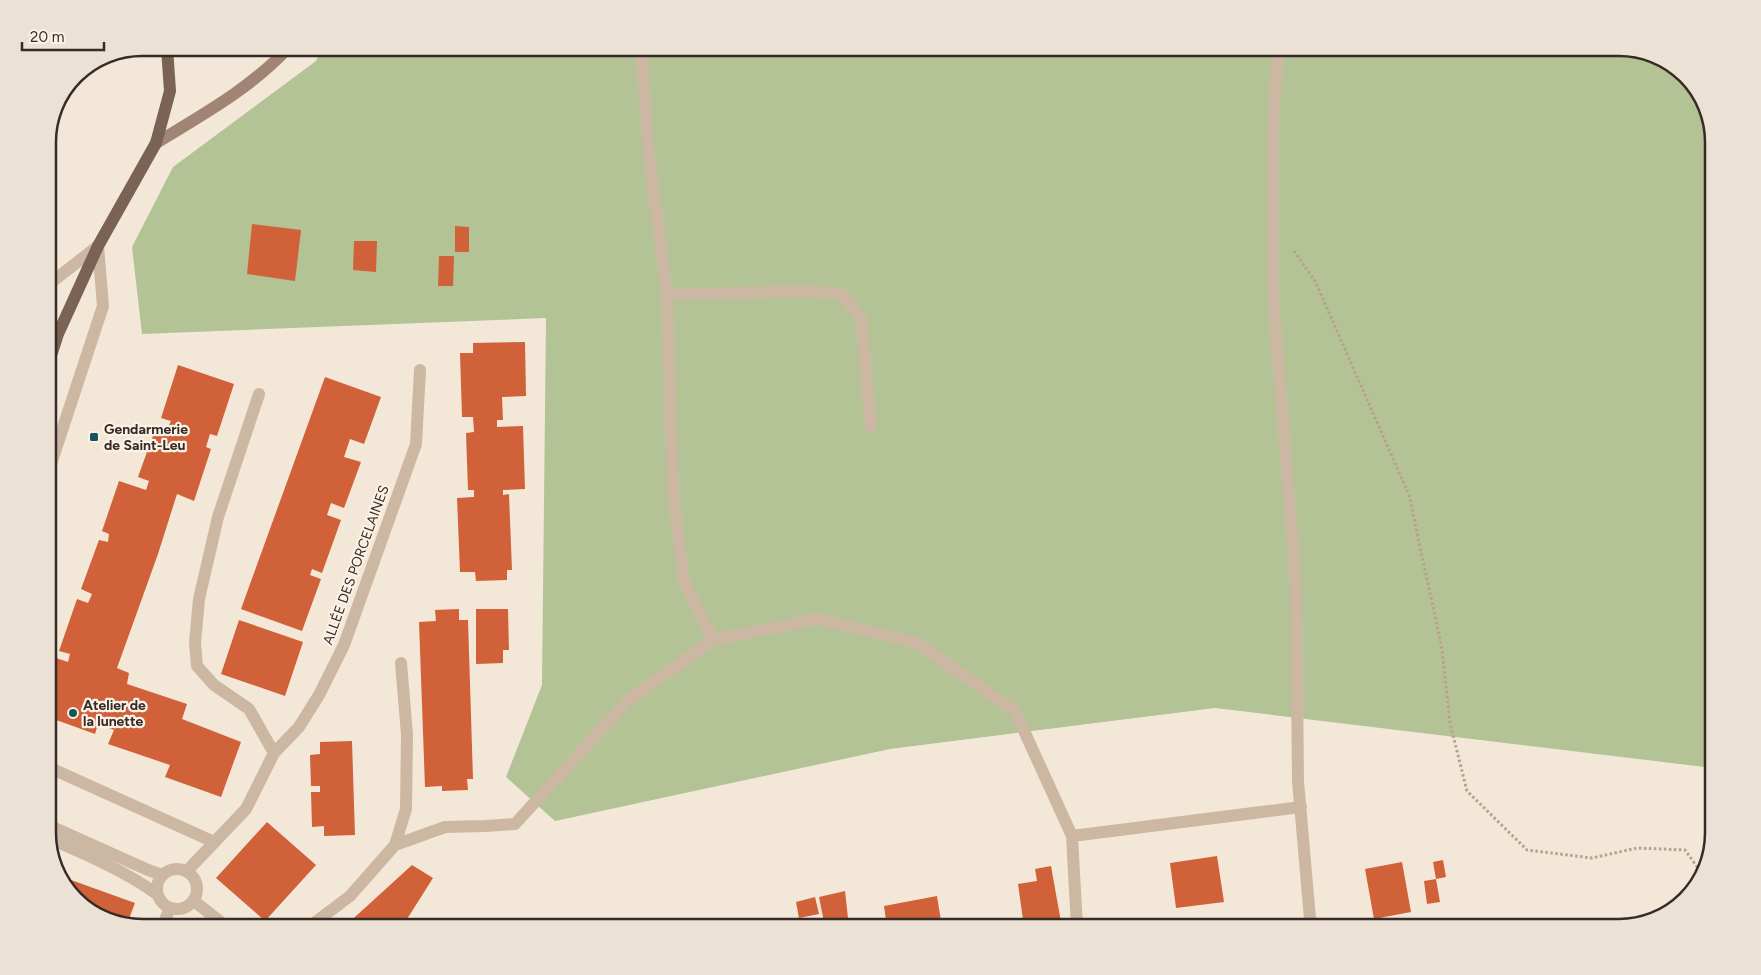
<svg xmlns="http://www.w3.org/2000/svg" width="1761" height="975" font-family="Figtree,sans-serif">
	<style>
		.green { fill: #b3c396 }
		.building { fill: #d16138 }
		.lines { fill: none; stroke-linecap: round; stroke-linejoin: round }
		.path { stroke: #b8a08d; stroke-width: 3; stroke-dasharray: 2.5 2.5; stroke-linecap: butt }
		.lane { stroke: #ccb7a3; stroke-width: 12 }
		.street { stroke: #ccb7a3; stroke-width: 12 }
		.secondary { stroke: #a08574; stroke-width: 12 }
		.primary { stroke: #7a6255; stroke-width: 12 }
		.poi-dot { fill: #17555b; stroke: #fbf1e4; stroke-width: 2 }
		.labels { text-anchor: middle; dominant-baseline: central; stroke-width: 4.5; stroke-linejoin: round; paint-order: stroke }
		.poi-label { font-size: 14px; font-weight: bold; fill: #362b26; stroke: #fbf1e4; text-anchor: start }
		.street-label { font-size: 14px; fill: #362b26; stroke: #fbf1e4 }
		.rim { fill: none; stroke: #362b26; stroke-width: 2.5 }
	</style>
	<rect width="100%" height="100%" fill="#f3e7d8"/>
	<!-- green -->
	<path class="green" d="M 322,48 L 1618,48 L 1661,57 L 1698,90 L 1713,137 L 1713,768 L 1215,708 L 890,749 L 555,821 L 506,777 L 542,685 L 546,318 L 142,334 L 132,247 L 173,167 L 316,61 Z"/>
	<!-- building -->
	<path class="building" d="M 252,224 L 301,230 L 295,281 L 247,274 Z
		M 455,226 L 469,227 L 469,252 L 455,252 Z
		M 354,241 L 377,241 L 376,272 L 353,270 Z
		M 439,256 L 454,256 L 453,286 L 438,286 Z
		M 525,342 L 526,396 L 502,397 L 503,420 L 497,420 L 497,427 L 523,426 L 525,489 L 503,490 L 503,495 L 509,494 L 512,570 L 507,570 L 507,580 L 476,581 L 475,572 L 460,572 L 457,498 L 474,497 L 474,490 L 468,490 L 466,433 L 474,432 L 473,417 L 462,417 L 460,353 L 473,353 L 473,343 Z
		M 178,365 L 234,384 L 217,436 L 210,434 L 206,447 L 211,449 L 194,501 L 177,494 L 158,554 L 117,668 L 129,673 L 127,684 L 187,704 L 182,719 L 241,742 L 221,797 L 165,777 L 170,765 L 108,744 L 114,730 L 98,724 L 95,734 L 48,717 L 48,680 L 56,658 L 68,662 L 70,654 L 59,651 L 77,599 L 88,603 L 92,594 L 81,589 L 99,540 L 108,542 L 109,534 L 102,531 L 119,481 L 146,490 L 149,481 L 138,477 L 156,427 L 167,430 L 171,421 L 161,418 Z
		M 325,377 L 381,397 L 364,444 L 350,439 L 344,457 L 361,462 L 344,508 L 331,503 L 327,515 L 341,520 L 322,573 L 312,569 L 310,575 L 321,579 L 302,631 L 241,609 Z
		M 459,609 L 459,620 L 468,620 L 473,779 L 467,779 L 468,790 L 442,791 L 442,786 L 425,787 L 419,622 L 436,621 L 435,610 Z
		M 476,609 L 508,609 L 509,650 L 503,650 L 503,663 L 476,664 Z
		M 239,620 L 303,642 L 285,696 L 221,674 Z
		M 352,741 L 355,835 L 324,836 L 324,826 L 312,827 L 311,792 L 320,792 L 320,786 L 311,786 L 310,755 L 320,754 L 320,742 Z
		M 267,822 L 316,865 L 265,921 L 216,878 Z
		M 1217,856 L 1224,902 L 1176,908 L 1170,863 Z
		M 1443,860 L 1446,877 L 1436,879 L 1433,862 Z
		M 1402,862 L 1411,912 L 1374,919 L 1365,869 Z
		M 412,865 L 433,878 L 402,927 L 344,927 Z
		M 1051,866 L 1061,922 L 1024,927 L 1018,884 L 1037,881 L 1035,869 Z
		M 60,876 L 135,903 L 127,924 L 100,918 L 64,886 Z
		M 1436,879 L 1440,902 L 1427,904 L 1424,881 Z
		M 845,891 L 849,927 L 825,927 L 819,897 Z
		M 937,896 L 942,927 L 887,927 L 884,906 Z
		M 815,897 L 819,914 L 799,918 L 796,902 Z"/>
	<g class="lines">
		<!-- path -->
		<path class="path" d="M 1294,251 L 1315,281 L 1409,495 L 1442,649 L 1450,723 L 1467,791 L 1527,850 L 1592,858 L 1637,848 L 1685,850 L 1703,875"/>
		<!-- lane -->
		<path class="lane" d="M 48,285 L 98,246
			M 48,473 L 103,306 L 98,246
			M 48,767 L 214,842"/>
		<!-- street -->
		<path class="street" d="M 641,48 L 649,154 L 667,295 L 673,493 L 684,581 L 713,640
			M 1287,48 L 1278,54 L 1273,120 L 1273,296 L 1296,585 L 1298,781 L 1310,919 L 1315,927
			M 667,295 L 808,291 L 841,294 L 861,318 L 871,426
			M 259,394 L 218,517 L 199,599 L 195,643 L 197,666 L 214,685 L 249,709 L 274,753
			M 48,825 L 148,870 L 162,875
			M 1072,836 L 1301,807
			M 48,838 C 85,854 123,870 157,894
			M 395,845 L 445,827 L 486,826 L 515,824 L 628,700 L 713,640 L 817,619 L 915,642 L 1015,711 L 1072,836 L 1077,927
			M157 889a20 20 0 1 1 40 0a20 20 0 1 1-40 0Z
			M 187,871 L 246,809 L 274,753 L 299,727 L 319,695 L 344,645 L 416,444 L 420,370
			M 194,901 L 227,927
			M 162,927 L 170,908
			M 309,927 L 350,896 L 395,845 L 406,809 L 407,735 L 401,663"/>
		<!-- secondary -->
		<path class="secondary" d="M 156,143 C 202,115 251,88 288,48"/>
		<!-- primary -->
		<path class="primary" d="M 48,365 L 58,334 L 98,246 L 156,143 L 170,91 L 167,48"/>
	</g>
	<!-- markers -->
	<g class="poi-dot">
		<rect x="89" y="432" width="10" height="10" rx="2.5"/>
		<circle cx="73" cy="713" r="5"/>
	</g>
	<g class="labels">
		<!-- poi labels -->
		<g class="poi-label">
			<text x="104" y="429">Gendarmerie<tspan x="104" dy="16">de Saint-Leu</tspan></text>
			<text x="83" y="705">Atelier de<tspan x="83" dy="16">la lunette</tspan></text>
		</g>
		<!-- street labels -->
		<g class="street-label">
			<text transform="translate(356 565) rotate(-70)">ALLÉE DES PORCELAINES</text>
		</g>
	</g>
	<!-- crop -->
	<path d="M0 0H1761V975H0ZM142 56H1619A86 86 0 0 1 1705 142V833A86 86 0 0 1 1619 919H142A86 86 0 0 1 56 833V142A86 86 0 0 1 142 56Z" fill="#ebe1d5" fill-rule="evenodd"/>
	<path class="rim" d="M142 56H1619A86 86 0 0 1 1705 142V833A86 86 0 0 1 1619 919H142A86 86 0 0 1 56 833V142A86 86 0 0 1 142 56Z"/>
	<!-- scale -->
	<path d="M22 42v8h82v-8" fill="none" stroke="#362b26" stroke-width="2.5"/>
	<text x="30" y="42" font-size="15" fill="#362b26" stroke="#fbf1e4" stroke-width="4" paint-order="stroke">20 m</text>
</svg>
